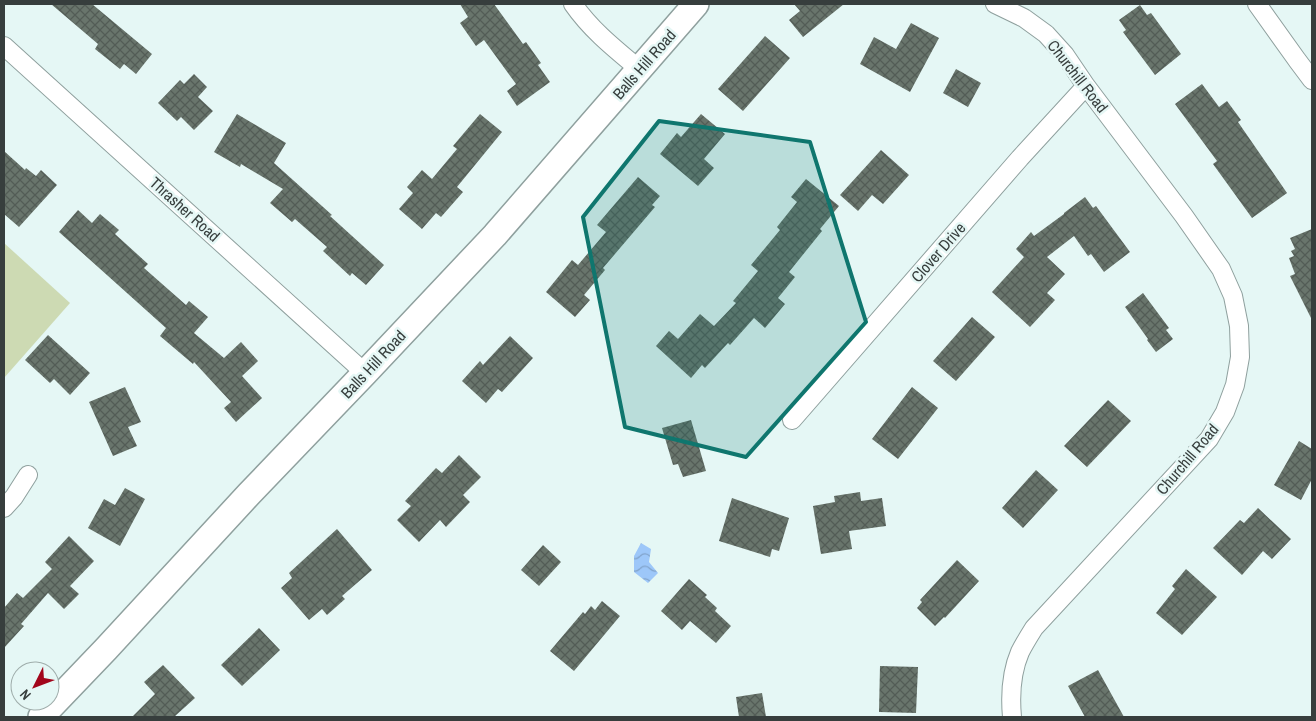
<svg xmlns="http://www.w3.org/2000/svg" width="1316" height="721" font-family="'Archivo Narrow',sans-serif">
	<style>
		.park { fill: #cddab3 }
		.water { fill: url(#water-waves) }
		.building { fill: url(#building-cross-hatch) }
		.lines { fill: none; stroke-linecap: round; stroke-linejoin: round }
		.street-casing { stroke: #8fa09e; stroke-width: 20 }
		.secondary-casing { stroke: #8fa09e; stroke-width: 28 }
		.street { stroke: #fff; stroke-width: 18 }
		.secondary { stroke: #fff; stroke-width: 25 }
		.marked { fill: #0f766e; fill-opacity: 0.2; stroke: #0f766e; stroke-width: 4; stroke-linejoin: round }
		.labels { text-anchor: middle; dominant-baseline: central; stroke-width: 5; stroke-linejoin: round; paint-order: stroke }
		.street-label { font-size: 16px; fill: #373e3d; stroke: #e5f7f5 }
	</style>
	<defs>
		<pattern id="water-waves" width="16" height="10" patternUnits="userSpaceOnUse" patternTransform="scale(1.25)"><rect width="16" height="10" fill="#9dc7f9"/><path d="M0 5q4-4 8 0t8 0" fill="none" stroke="#81a3cb"/></pattern>
		<pattern id="building-cross-hatch" width="8" height="8" patternUnits="userSpaceOnUse" patternTransform="scale(1.25)"><rect width="8" height="8" fill="#69756c"/><path d="M0 0l8 8M0 8l8-8" fill="none" stroke="#535c56"/></pattern>
	</defs>
	<rect width="100%" height="100%" fill="#e5f7f5"/>
	<!-- park -->
	<path class="park" d="M 4,243 L 70,303 L 4,378 Z"/>
	<!-- water -->
	<path class="water" d="M 641,543 L 651,549 L 649,562 L 658,573 L 648,583 L 634,572 L 634,556 Z"/>
	<!-- building -->
	<path class="building" d="M 51,4 L 92,4 L 152,54 L 136,74 L 124,64 L 120,69 L 95,49 L 98,44 Z
		M 460,4 L 494,4 L 523,44 L 526,42 L 541,63 L 538,65 L 550,82 L 517,106 L 507,91 L 516,84 L 484,40 L 476,46 L 460,23 L 468,17 Z
		M 794,4 L 844,4 L 803,37 L 789,20 L 800,11 Z
		M 1140,5 L 1147,15 L 1151,13 L 1181,54 L 1155,75 L 1123,32 L 1126,30 L 1119,20 Z
		M 911,23 L 939,38 L 910,92 L 860,64 L 874,37 L 896,49 Z
		M 765,36 L 790,58 L 743,111 L 718,89 Z
		M 956,69 L 981,83 L 968,107 L 943,93 Z
		M 194,74 L 207,87 L 198,97 L 213,111 L 194,130 L 181,117 L 177,121 L 158,103 L 180,80 L 184,84 Z
		M 1202,84 L 1219,107 L 1227,101 L 1241,120 L 1238,122 L 1287,193 L 1252,218 L 1213,164 L 1217,161 L 1175,104 Z
		M 237,114 L 286,143 L 274,163 L 332,215 L 330,216 L 384,265 L 366,285 L 352,273 L 350,276 L 323,251 L 327,247 L 295,219 L 292,222 L 270,203 L 283,189 L 241,164 L 240,167 L 214,152 Z
		M 480,114 L 502,132 L 457,187 L 463,192 L 441,217 L 436,213 L 422,229 L 399,209 L 413,193 L 407,187 L 422,170 L 432,179 L 457,149 L 453,146 Z
		M 701,114 L 725,134 L 704,159 L 714,168 L 698,186 L 660,154 L 677,133 L 681,137 Z
		M 881,150 L 909,175 L 883,204 L 872,195 L 858,211 L 840,195 Z
		M 4,151 L 25,170 L 26,168 L 36,176 L 41,170 L 57,185 L 19,227 L 4,214 Z
		M 638,177 L 660,196 L 652,205 L 655,207 L 603,268 L 605,270 L 584,295 L 590,300 L 575,317 L 546,292 L 572,260 L 578,265 L 606,232 L 597,225 Z
		M 806,179 L 839,206 L 820,229 L 822,231 L 789,272 L 795,277 L 778,298 L 785,304 L 765,328 L 754,318 L 730,345 L 728,343 L 705,368 L 702,365 L 691,378 L 656,346 L 669,331 L 678,339 L 700,314 L 714,326 L 736,303 L 733,301 L 758,271 L 751,265 L 780,230 L 777,227 L 797,202 L 791,197 Z
		M 1085,197 L 1093,208 L 1096,206 L 1130,252 L 1104,272 L 1091,254 L 1088,256 L 1074,236 L 1047,257 L 1065,274 L 1047,293 L 1055,300 L 1030,327 L 992,292 L 1024,257 L 1016,249 L 1031,232 L 1034,236 L 1064,214 L 1064,213 Z
		M 78,210 L 92,223 L 100,214 L 119,230 L 115,234 L 148,264 L 144,268 L 186,305 L 189,301 L 208,317 L 194,333 L 224,358 L 241,342 L 258,361 L 242,376 L 262,398 L 236,422 L 224,408 L 231,402 L 194,362 L 193,364 L 160,336 L 166,328 L 59,232 Z
		M 1312,229 L 1312,320 L 1290,276 L 1295,274 L 1289,258 L 1294,256 L 1291,251 L 1295,249 L 1290,238 Z
		M 1143,293 L 1169,328 L 1166,330 L 1173,339 L 1156,352 L 1147,340 L 1148,339 L 1125,307 Z
		M 972,317 L 995,337 L 956,381 L 933,361 Z
		M 48,335 L 90,373 L 70,395 L 54,379 L 50,383 L 25,360 Z
		M 510,336 L 533,358 L 502,392 L 498,389 L 486,403 L 462,381 L 480,361 L 483,365 Z
		M 125,387 L 141,422 L 128,427 L 137,446 L 113,456 L 89,402 Z
		M 912,387 L 938,408 L 898,459 L 872,439 Z
		M 1108,400 L 1131,421 L 1087,467 L 1064,446 Z
		M 691,420 L 706,471 L 683,477 L 678,464 L 673,465 L 662,428 Z
		M 1299,441 L 1312,449 L 1312,479 L 1301,500 L 1274,485 Z
		M 459,455 L 481,477 L 463,495 L 470,502 L 446,527 L 440,520 L 419,542 L 397,520 L 411,506 L 405,501 L 436,468 L 442,473 Z
		M 1036,470 L 1058,490 L 1023,528 L 1002,508 Z
		M 125,488 L 145,499 L 120,546 L 88,528 L 104,499 L 115,505 Z
		M 860,492 L 861,501 L 882,498 L 886,526 L 849,531 L 852,549 L 821,554 L 813,506 L 835,502 L 834,496 Z
		M 732,498 L 789,518 L 779,551 L 772,549 L 770,557 L 719,541 Z
		M 1258,508 L 1291,539 L 1272,559 L 1263,551 L 1242,575 L 1213,548 L 1240,520 L 1244,523 Z
		M 337,529 L 372,570 L 342,596 L 345,599 L 327,615 L 322,609 L 309,620 L 281,588 L 292,578 L 289,573 Z
		M 69,536 L 94,561 L 70,586 L 79,594 L 64,609 L 48,593 L 21,624 L 24,626 L 4,648 L 4,608 L 17,593 L 23,598 L 52,569 L 45,562 Z
		M 543,545 L 561,562 L 539,586 L 521,570 Z
		M 957,560 L 979,581 L 945,618 L 944,617 L 935,626 L 917,608 L 922,602 L 920,600 Z
		M 1186,569 L 1217,597 L 1182,635 L 1156,613 L 1175,589 L 1172,586 Z
		M 689,579 L 707,595 L 705,597 L 717,608 L 715,611 L 731,626 L 716,643 L 690,621 L 682,630 L 661,611 Z
		M 602,601 L 620,616 L 574,671 L 550,651 L 583,612 L 585,614 L 591,606 L 595,610 Z
		M 259,628 L 280,650 L 242,686 L 221,665 Z
		M 163,665 L 195,698 L 174,717 L 132,717 L 155,694 L 144,682 Z
		M 880,666 L 918,667 L 916,713 L 879,712 Z
		M 1098,670 L 1124,717 L 1085,717 L 1068,686 Z
		M 762,693 L 766,717 L 739,717 L 736,697 Z"/>
	<g class="lines">
		<defs>
			<path id="street" d="M 573,4 C 591,30 615,49 639,69
				M 995,4 L 1024,18 L 1046,34 L 1065,55 L 1086,86 L 1184,216 L 1221,269 L 1233,296 L 1239,326 L 1240,357 L 1235,385 L 1225,412 L 1209,439 L 1034,628 C 1029,636 1024,644 1020,652 C 1011,673 1010,695 1012,717
				M 1257,4 L 1297,60 L 1312,80
				M 4,46 L 365,373
				M 792,420 L 1020,158 L 1086,86
				M 4,508 L 14,497 L 28,475"/>
			<path id="secondary" d="M 41,717 L 106,649 L 249,494 L 365,373 L 495,235 L 696,4"/>
		</defs>
		<!-- street casing -->
		<use href="#street" class="street-casing"/>
		<!-- secondary casing -->
		<use href="#secondary" class="secondary-casing"/>
		<!-- street -->
		<use href="#street" class="street"/>
		<!-- secondary -->
		<use href="#secondary" class="secondary"/>
	</g>
	<!-- marked area -->
	<path class="marked" d="M 659,121 L 810,142 L 866,322 L 746,457 L 625,427 L 583,217 Z"/>
	<g class="labels">
		<!-- street labels -->
		<g class="street-label">
			<text transform="translate(644 64) rotate(-49)">Balls Hill Road</text>
			<text transform="translate(1078 76) rotate(52)">Churchill Road</text>
			<text transform="translate(185 209) rotate(42)">Thrasher Road</text>
			<text transform="translate(938 252) rotate(-49)">Clover Drive</text>
			<text transform="translate(373 364) rotate(-47)">Balls Hill Road</text>
			<text transform="translate(1187 459) rotate(-50)">Churchill Road</text>
		</g>
	</g>
	<!-- border -->
	<rect width="1316" height="721" fill="none" stroke="#373e3d" stroke-width="10"/>
	<!-- north arrow -->
	<g transform="translate(35 686) rotate(228)"><circle r="24" fill="#e5f7f5" stroke="#9fadab"/>
	<path d="M0-4L9 19L0 12L-9 19Z" fill="#a2051b"/>
	<text y="-8" font-size="14" font-weight="bold" text-anchor="middle" fill="#373e3d">N</text>
	</g>
</svg>
